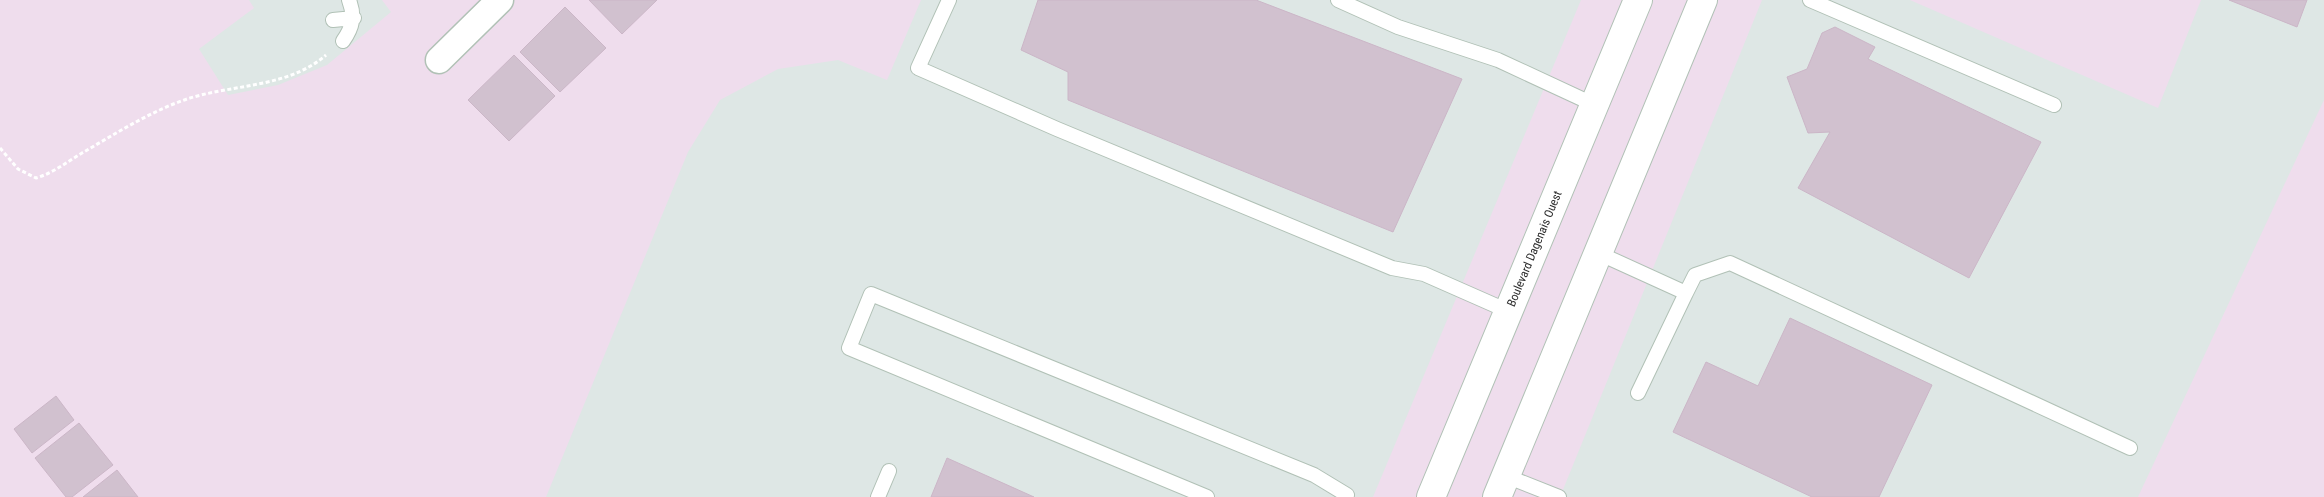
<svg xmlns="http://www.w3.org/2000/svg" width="2324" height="497" font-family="'Roboto Condensed',sans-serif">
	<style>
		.industrial { fill: #dee7e5 }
		.building { fill: #d1c1cf; stroke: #cbb6c7 }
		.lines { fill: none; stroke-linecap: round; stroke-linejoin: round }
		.service-casing { stroke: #b1c1b6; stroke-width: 16 }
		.minor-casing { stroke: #b1c1b6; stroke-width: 29 }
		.secondary-casing { stroke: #b1c1b6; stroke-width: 30 }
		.path { stroke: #fff; stroke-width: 3; stroke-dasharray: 4 2.5; stroke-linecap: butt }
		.service { stroke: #fff; stroke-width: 14 }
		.minor { stroke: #fff; stroke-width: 26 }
		.secondary { stroke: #fff; stroke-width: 28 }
		.labels { text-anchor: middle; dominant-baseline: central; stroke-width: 4; stroke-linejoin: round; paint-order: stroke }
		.street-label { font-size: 12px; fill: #2c2c2c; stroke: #fff }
	</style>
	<rect width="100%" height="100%" fill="#efdded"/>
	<!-- industrial -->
	<path class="industrial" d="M 249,0 L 382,0 L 391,12 L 327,65 L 278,85 L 228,95 L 199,49 L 254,8 Z
		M 921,0 L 1581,0 L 1373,497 L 546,497 L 688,152 L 720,100 L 778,69 L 838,60 L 887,80 Z
		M 1762,0 L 1910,0 L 2158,108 L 2201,0 L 2324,0 L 2324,100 L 2138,497 L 1560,497 Z"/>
	<!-- building -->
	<path class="building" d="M 589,0 L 657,0 L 622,34 Z
		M 1038,0 L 1256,0 L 1462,79 L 1393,232 L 1068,100 L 1068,72 L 1021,50 Z
		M 2229,0 L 2307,0 L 2297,27 Z
		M 565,7 L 606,48 L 560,92 L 520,52 Z
		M 1835,27 L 1875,47 L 1868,59 L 2041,142 L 1969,278 L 1798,188 L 1830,132 L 1808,133 L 1787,77 L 1807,69 L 1822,33 Z
		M 514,55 L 555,96 L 509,141 L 468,100 Z
		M 1790,318 L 1932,385 L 1879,497 L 1812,497 L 1673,432 L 1706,362 L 1758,386 Z
		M 56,396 L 74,420 L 32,453 L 14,429 Z
		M 79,423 L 113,465 L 72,497 L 66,497 L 35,458 Z
		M 947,458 L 1034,497 L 931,497 Z
		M 117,470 L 138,497 L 83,497 Z"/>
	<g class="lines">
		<defs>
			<path id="service" d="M 949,0 L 918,68 L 1057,129 L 1392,268 L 1424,274 L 1508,311
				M 1338,0 L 1398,27 L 1498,60 L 1595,105
				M 1810,0 L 2054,105
				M 333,20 L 354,18
				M 343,41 C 353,27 355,16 349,0
				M 1598,253 L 1686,293 L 1695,275 L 1730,263 L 2130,448
				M 1638,393 L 1686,293
				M 1506,476 L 1559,497
				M 878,497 L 889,471
				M 1207,497 L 849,348 L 871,294 L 1314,475 L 1347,495"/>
			<path id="minor" d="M 439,60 L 500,0"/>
			<g id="secondary">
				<path id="s1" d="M 1431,497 L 1638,0"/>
				<path d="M 1497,497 L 1703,0"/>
			</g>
		</defs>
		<!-- service casing -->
		<use href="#service" class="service-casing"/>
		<!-- minor casing -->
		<use href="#minor" class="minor-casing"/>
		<!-- secondary casing -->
		<use href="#secondary" class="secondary-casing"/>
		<!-- path -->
		<path class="path" d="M 0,148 L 18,169 L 36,178 C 53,173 67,162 82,153 C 115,134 151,111 187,99 C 233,84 288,88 326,55"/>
		<!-- service -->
		<use href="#service" class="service"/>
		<!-- minor -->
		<use href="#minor" class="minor"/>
		<!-- secondary -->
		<use href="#secondary" class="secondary"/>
	</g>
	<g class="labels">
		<!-- street labels -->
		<g class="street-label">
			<text stroke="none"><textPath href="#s1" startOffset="269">Boulevard Dagenais Ouest</textPath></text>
		</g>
	</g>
</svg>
